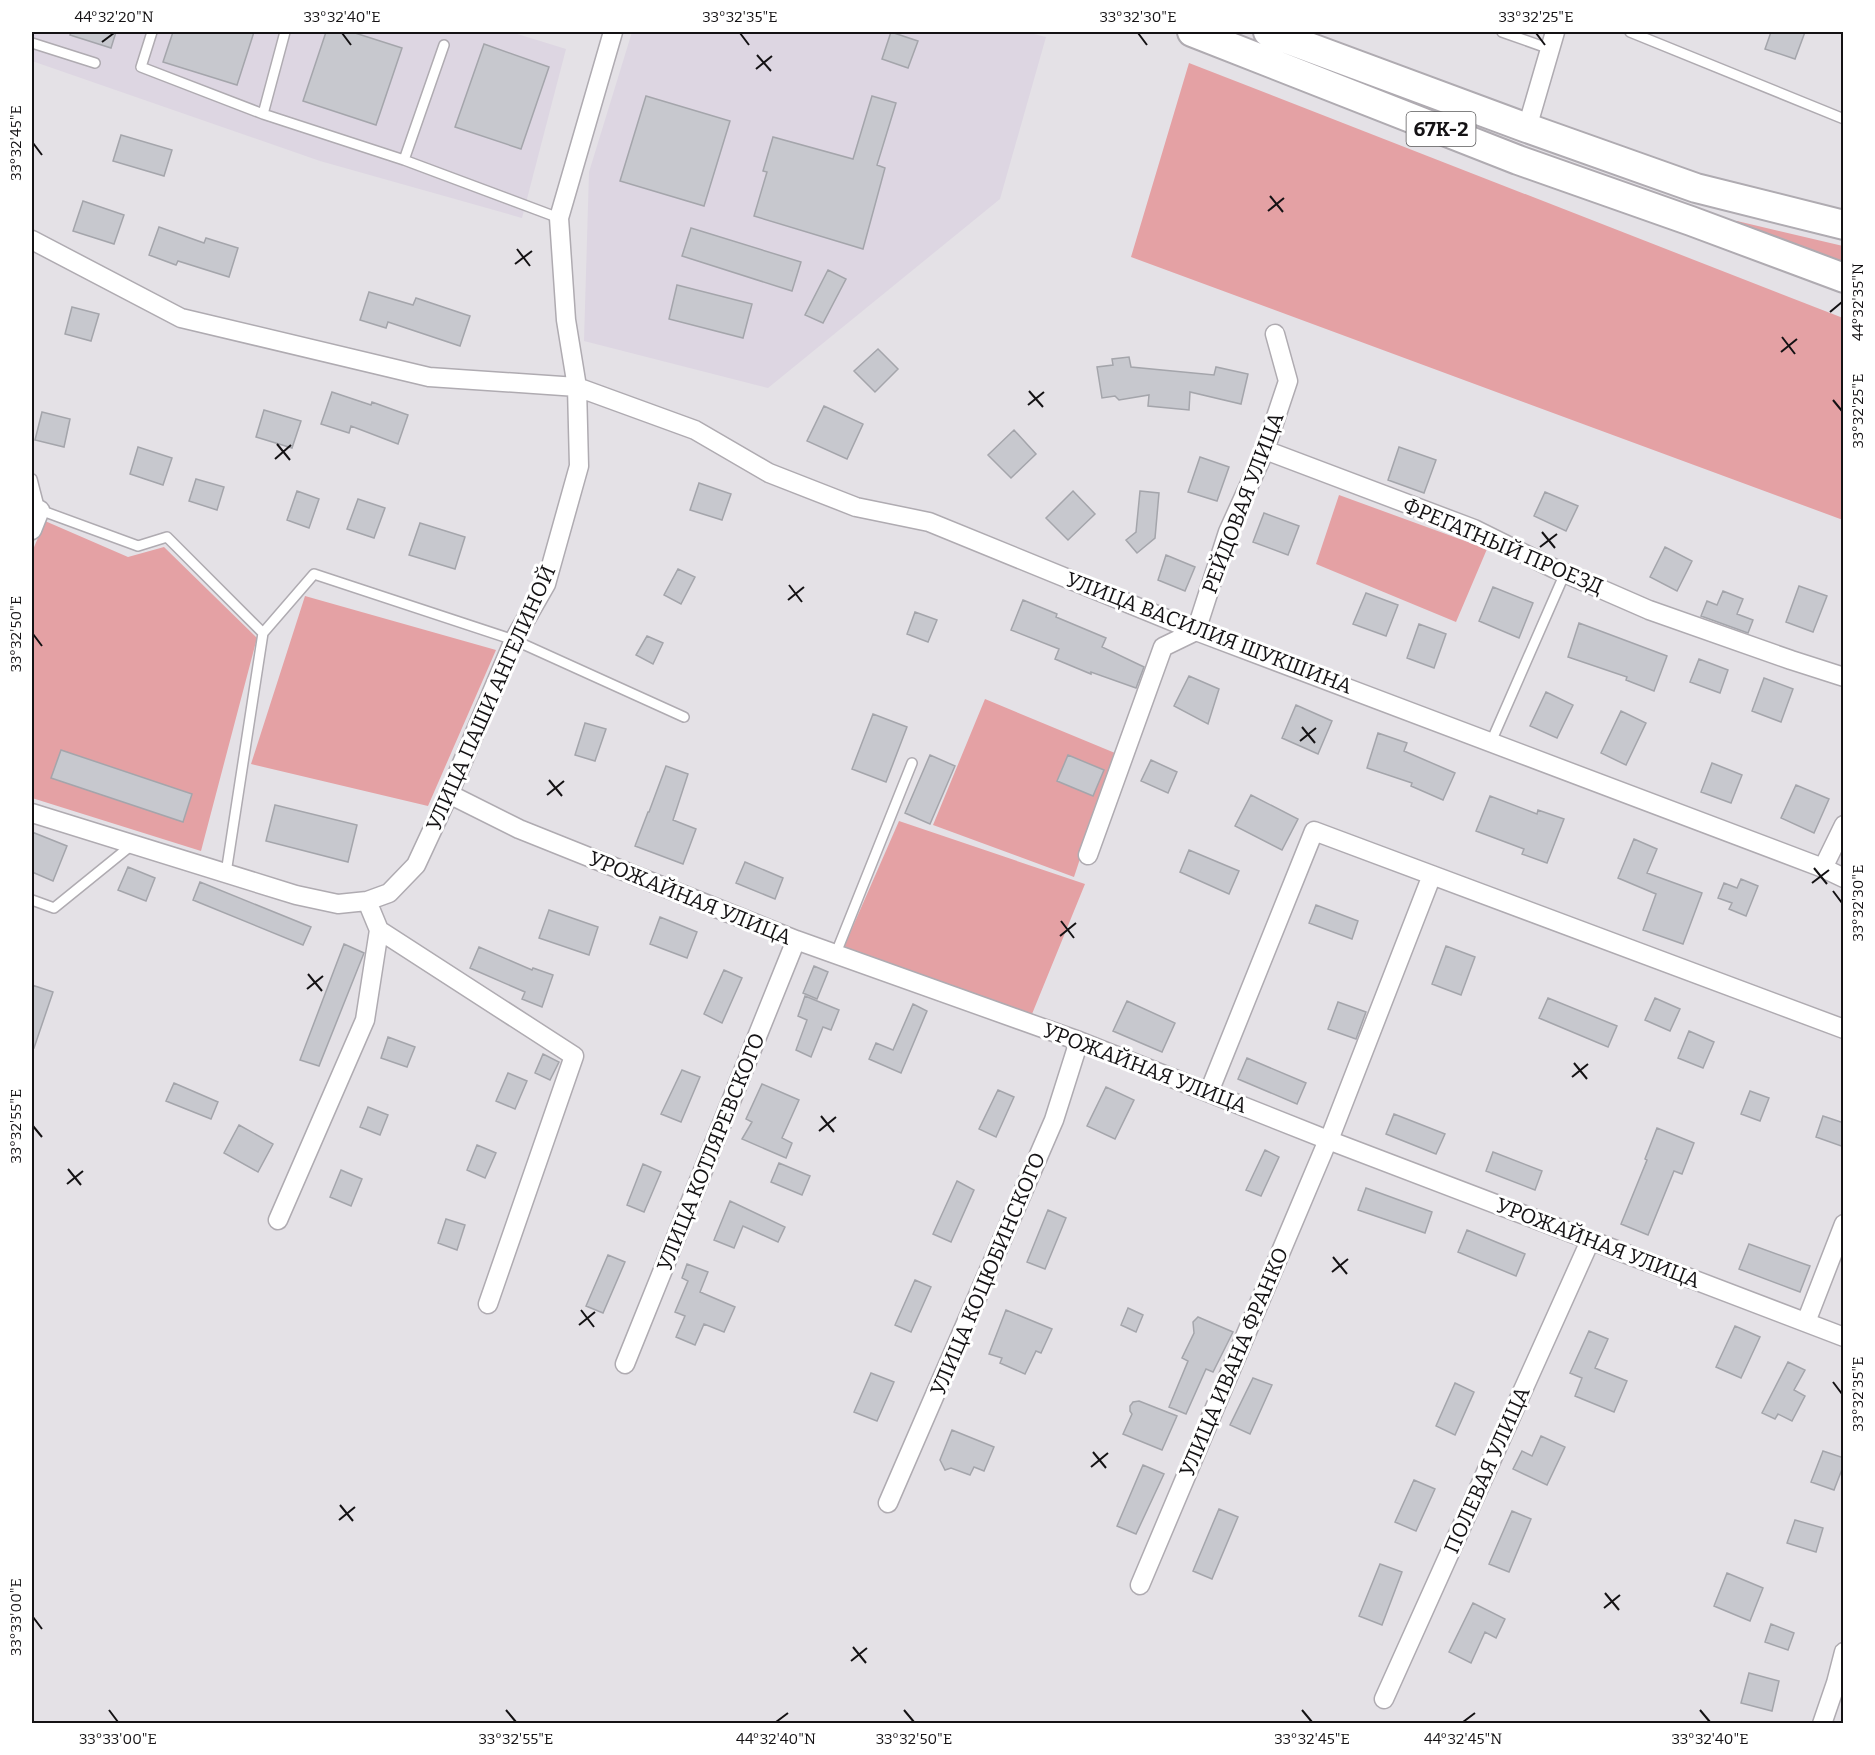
<svg xmlns="http://www.w3.org/2000/svg" width="1875" height="1755" font-family="Bitter,serif">
	<style>
		.built { fill: #ddd6e2 }
		.green { fill: #e4a1a4 }
		.building { fill: #c7c8ce; stroke: #a4a5ab; stroke-width: 1.5 }
		.lines { fill: none; stroke-linecap: round; stroke-linejoin: round }
		.service-casing { stroke: #afabb1; stroke-width: 12 }
		.minor-casing { stroke: #afabb1; stroke-width: 21 }
		.primary-casing { stroke: #afabb1; stroke-width: 32 }
		.service { stroke: #fff; stroke-width: 9 }
		.minor { stroke: #fff; stroke-width: 18 }
		.primary { stroke: #fff; stroke-width: 28 }
		.ticks { fill: none; stroke: #141214; stroke-width: 2 }
		.labels { text-anchor: middle; dominant-baseline: central; stroke-width: 6; stroke-linejoin: round; paint-order: stroke }
		.shield { fill: #fff; stroke: #5a595a; stroke-width: 1.5 }
		.shield-label { font-size: 20px; font-weight: bold; fill: #141214 }
		.street-label { font-size: 21px; fill: #141214; stroke: #fff }
		.neatline { fill: none; stroke: #141214; stroke-width: 2 }
		.ticks-label { font-size: 15px; text-anchor: middle; fill: #141214 }
	</style>
	<rect width="100%" height="100%" fill="#e4e1e6"/>
	<!-- built -->
	<path class="built" d="M 32,32 L 511,32 L 566,49 L 522,218 L 320,161 L 32,61 Z
		M 632,32 L 1026,32 L 1046,37 L 1000,199 L 768,388 L 584,341 L 589,172 Z"/>
	<!-- green -->
	<path class="green" d="M 1189,63 L 1843,318 L 1843,520 L 1131,257 Z
		M 1737,221 L 1843,246 L 1843,263 L 1734,226 Z
		M 1339,495 L 1487,549 L 1456,622 L 1316,564 Z
		M 45,521 L 128,557 L 164,547 L 257,638 L 201,851 L 32,798 L 32,552 Z
		M 305,596 L 496,650 L 428,806 L 251,764 Z
		M 985,699 L 1115,753 L 1074,877 L 933,825 Z
		M 899,821 L 1085,884 L 1032,1014 L 843,949 Z"/>
	<!-- building -->
	<path class="building" d="M 71,32 L 116,32 L 111,48 L 70,35 Z
		M 173,32 L 254,32 L 237,85 L 163,62 Z
		M 326,32 L 352,32 L 402,48 L 376,125 L 303,101 Z
		M 891,32 L 918,41 L 908,68 L 882,59 Z
		M 1771,32 L 1805,32 L 1795,59 L 1765,49 Z
		M 484,44 L 549,67 L 521,149 L 455,127 Z
		M 646,96 L 730,121 L 704,206 L 620,181 Z
		M 872,96 L 896,103 L 877,165 L 885,168 L 863,249 L 754,216 L 767,172 L 763,171 L 773,137 L 853,159 Z
		M 121,135 L 172,150 L 164,176 L 113,161 Z
		M 83,201 L 124,215 L 114,244 L 73,231 Z
		M 159,227 L 204,243 L 206,238 L 238,248 L 229,277 L 178,261 L 176,265 L 149,255 Z
		M 691,228 L 801,262 L 792,291 L 682,256 Z
		M 828,270 L 846,279 L 823,323 L 805,315 Z
		M 677,285 L 752,304 L 743,338 L 669,319 Z
		M 369,292 L 413,305 L 416,298 L 470,316 L 460,346 L 388,322 L 386,328 L 360,320 Z
		M 72,307 L 99,314 L 91,341 L 65,334 Z
		M 878,349 L 898,369 L 875,392 L 854,371 Z
		M 1129,357 L 1131,367 L 1214,375 L 1216,367 L 1248,374 L 1241,404 L 1190,392 L 1189,410 L 1148,406 L 1149,395 L 1119,400 L 1115,396 L 1102,398 L 1097,367 L 1113,365 L 1112,359 Z
		M 332,392 L 371,405 L 372,402 L 408,415 L 398,444 L 351,426 L 349,433 L 321,424 Z
		M 824,406 L 863,424 L 847,459 L 807,441 Z
		M 264,410 L 301,421 L 292,448 L 256,437 Z
		M 42,412 L 70,419 L 64,447 L 35,440 Z
		M 1014,430 L 1036,454 L 1011,478 L 988,455 Z
		M 138,447 L 172,458 L 163,485 L 130,474 Z
		M 1399,447 L 1436,460 L 1424,493 L 1388,480 Z
		M 1200,457 L 1229,467 L 1217,501 L 1188,492 Z
		M 196,479 L 224,487 L 217,510 L 189,501 Z
		M 699,483 L 731,494 L 722,520 L 690,510 Z
		M 297,491 L 319,499 L 309,528 L 287,520 Z
		M 1073,491 L 1095,514 L 1068,540 L 1046,518 Z
		M 1140,491 L 1159,493 L 1155,538 L 1137,553 L 1126,540 L 1136,532 Z
		M 1545,492 L 1578,506 L 1566,531 L 1534,516 Z
		M 358,499 L 385,508 L 374,538 L 347,529 Z
		M 1264,513 L 1299,526 L 1288,555 L 1253,542 Z
		M 420,523 L 465,537 L 455,569 L 409,555 Z
		M 1665,547 L 1692,561 L 1677,591 L 1650,577 Z
		M 1166,555 L 1195,567 L 1185,591 L 1158,580 Z
		M 678,569 L 695,577 L 681,604 L 664,595 Z
		M 1799,586 L 1827,596 L 1813,632 L 1786,622 Z
		M 1493,587 L 1533,603 L 1519,638 L 1479,621 Z
		M 1723,591 L 1743,599 L 1737,614 L 1753,620 L 1748,633 L 1701,616 L 1707,601 L 1717,605 Z
		M 1366,593 L 1398,605 L 1386,636 L 1353,624 Z
		M 1023,600 L 1057,614 L 1056,617 L 1106,638 L 1102,647 L 1144,667 L 1136,688 L 1091,672 L 1091,674 L 1055,659 L 1059,649 L 1011,630 Z
		M 915,612 L 937,620 L 928,642 L 907,634 Z
		M 1579,623 L 1667,656 L 1654,691 L 1626,680 L 1627,677 L 1568,657 Z
		M 1419,624 L 1446,634 L 1434,668 L 1407,658 Z
		M 647,636 L 663,643 L 653,664 L 636,655 Z
		M 1699,659 L 1728,670 L 1720,693 L 1690,682 Z
		M 1189,676 L 1219,689 L 1208,724 L 1174,706 Z
		M 1764,678 L 1793,689 L 1781,722 L 1752,711 Z
		M 1546,692 L 1573,705 L 1557,738 L 1530,726 Z
		M 1296,705 L 1332,721 L 1318,754 L 1282,738 Z
		M 1621,711 L 1646,723 L 1626,765 L 1601,753 Z
		M 873,714 L 907,727 L 886,782 L 852,769 Z
		M 585,723 L 606,729 L 595,761 L 575,755 Z
		M 1378,733 L 1407,743 L 1404,751 L 1455,773 L 1443,800 L 1411,786 L 1412,783 L 1367,768 Z
		M 61,750 L 192,794 L 183,822 L 51,778 Z
		M 930,755 L 955,766 L 930,824 L 905,813 Z
		M 1068,755 L 1104,770 L 1093,796 L 1057,781 Z
		M 1151,760 L 1177,772 L 1168,793 L 1141,781 Z
		M 1712,763 L 1742,775 L 1731,803 L 1701,792 Z
		M 666,766 L 688,774 L 673,820 L 696,829 L 683,864 L 635,846 L 648,812 L 649,812 Z
		M 1796,785 L 1829,799 L 1814,833 L 1781,818 Z
		M 1251,795 L 1298,819 L 1282,850 L 1235,826 Z
		M 1490,796 L 1537,814 L 1538,810 L 1564,819 L 1547,863 L 1522,854 L 1524,849 L 1476,831 Z
		M 275,805 L 357,825 L 348,862 L 266,841 Z
		M 32,832 L 67,846 L 53,881 L 32,872 Z
		M 1634,839 L 1657,849 L 1647,873 L 1702,893 L 1683,944 L 1643,930 L 1656,894 L 1618,878 Z
		M 1189,850 L 1239,871 L 1229,894 L 1180,872 Z
		M 745,862 L 783,878 L 775,899 L 736,883 Z
		M 128,867 L 155,878 L 146,901 L 118,890 Z
		M 1741,879 L 1758,886 L 1746,916 L 1729,909 L 1732,903 L 1718,898 L 1724,883 L 1737,888 Z
		M 200,882 L 311,927 L 303,945 L 193,900 Z
		M 1316,905 L 1358,921 L 1352,939 L 1309,923 Z
		M 549,910 L 598,927 L 589,955 L 539,938 Z
		M 660,917 L 697,932 L 687,958 L 650,944 Z
		M 344,944 L 364,953 L 319,1066 L 300,1060 Z
		M 1446,946 L 1475,957 L 1461,995 L 1432,984 Z
		M 479,947 L 532,970 L 533,968 L 553,975 L 542,1007 L 522,999 L 525,992 L 470,968 Z
		M 814,966 L 828,972 L 817,999 L 803,993 Z
		M 724,970 L 742,978 L 722,1023 L 704,1014 Z
		M 32,985 L 53,992 L 34,1048 L 32,1047 Z
		M 805,996 L 839,1010 L 831,1030 L 823,1027 L 811,1057 L 796,1050 L 807,1020 L 798,1016 Z
		M 1548,998 L 1617,1026 L 1608,1047 L 1539,1018 Z
		M 1655,998 L 1680,1009 L 1670,1031 L 1645,1020 Z
		M 1127,1001 L 1175,1023 L 1162,1052 L 1113,1031 Z
		M 1338,1002 L 1366,1012 L 1356,1039 L 1328,1029 Z
		M 913,1004 L 927,1011 L 901,1073 L 869,1059 L 876,1043 L 893,1050 Z
		M 1689,1031 L 1714,1042 L 1703,1068 L 1678,1058 Z
		M 388,1037 L 415,1047 L 407,1067 L 381,1058 Z
		M 543,1054 L 559,1062 L 550,1080 L 535,1073 Z
		M 1247,1058 L 1306,1083 L 1297,1104 L 1238,1079 Z
		M 682,1070 L 700,1077 L 681,1122 L 661,1114 Z
		M 508,1073 L 527,1081 L 515,1109 L 496,1101 Z
		M 174,1083 L 218,1102 L 211,1119 L 166,1101 Z
		M 762,1084 L 799,1100 L 782,1138 L 792,1143 L 786,1158 L 742,1139 L 752,1122 L 746,1119 Z
		M 1106,1087 L 1134,1100 L 1115,1139 L 1087,1126 Z
		M 998,1090 L 1014,1097 L 996,1137 L 979,1129 Z
		M 1750,1091 L 1769,1098 L 1760,1121 L 1741,1114 Z
		M 368,1107 L 388,1115 L 380,1135 L 360,1127 Z
		M 1394,1114 L 1445,1134 L 1436,1154 L 1386,1134 Z
		M 1823,1116 L 1844,1123 L 1844,1147 L 1816,1137 Z
		M 239,1125 L 273,1144 L 258,1172 L 224,1153 Z
		M 1657,1128 L 1694,1143 L 1682,1174 L 1674,1171 L 1648,1235 L 1621,1224 L 1647,1160 L 1645,1159 Z
		M 477,1145 L 496,1153 L 485,1178 L 467,1170 Z
		M 1265,1150 L 1279,1157 L 1261,1196 L 1246,1190 Z
		M 1493,1152 L 1542,1171 L 1535,1190 L 1486,1171 Z
		M 779,1163 L 810,1176 L 802,1195 L 771,1182 Z
		M 643,1164 L 661,1172 L 644,1212 L 627,1205 Z
		M 341,1170 L 362,1179 L 351,1206 L 330,1197 Z
		M 957,1181 L 974,1190 L 951,1242 L 933,1234 Z
		M 1366,1188 L 1432,1212 L 1425,1233 L 1358,1210 Z
		M 730,1201 L 785,1227 L 778,1242 L 743,1226 L 734,1248 L 714,1240 Z
		M 1048,1210 L 1066,1218 L 1045,1269 L 1027,1262 Z
		M 446,1219 L 465,1225 L 457,1250 L 438,1243 Z
		M 1467,1230 L 1525,1254 L 1516,1276 L 1458,1252 Z
		M 1749,1244 L 1810,1266 L 1800,1292 L 1739,1269 Z
		M 608,1255 L 625,1262 L 603,1313 L 586,1306 Z
		M 687,1264 L 708,1272 L 700,1292 L 735,1307 L 724,1332 L 704,1324 L 695,1345 L 676,1337 L 685,1316 L 675,1312 L 688,1281 L 682,1278 Z
		M 915,1280 L 931,1287 L 911,1332 L 895,1325 Z
		M 1128,1308 L 1143,1315 L 1136,1332 L 1121,1325 Z
		M 1006,1310 L 1052,1329 L 1041,1353 L 1036,1351 L 1025,1374 L 1000,1363 L 1002,1358 L 989,1354 Z
		M 1198,1317 L 1233,1332 L 1213,1372 L 1206,1369 L 1186,1414 L 1169,1407 L 1188,1361 L 1182,1358 L 1194,1333 L 1193,1322 Z
		M 1735,1326 L 1760,1337 L 1741,1378 L 1716,1367 Z
		M 1589,1331 L 1608,1339 L 1595,1368 L 1627,1381 L 1614,1412 L 1575,1396 L 1582,1378 L 1570,1373 Z
		M 1788,1362 L 1805,1370 L 1794,1390 L 1805,1396 L 1792,1421 L 1778,1414 L 1775,1419 L 1762,1413 Z
		M 871,1373 L 894,1382 L 877,1421 L 854,1412 Z
		M 1253,1378 L 1272,1385 L 1250,1434 L 1230,1425 Z
		M 1455,1383 L 1474,1392 L 1455,1435 L 1436,1426 Z
		M 1139,1401 L 1177,1416 L 1162,1450 L 1123,1434 L 1132,1414 L 1130,1411 L 1130,1406 L 1133,1402 Z
		M 952,1430 L 994,1447 L 984,1471 L 974,1467 L 970,1475 L 951,1468 L 945,1470 L 940,1460 Z
		M 1541,1436 L 1565,1447 L 1547,1485 L 1513,1469 L 1522,1451 L 1532,1456 Z
		M 1823,1451 L 1844,1458 L 1844,1464 L 1834,1490 L 1811,1482 Z
		M 1143,1465 L 1164,1474 L 1136,1534 L 1117,1526 Z
		M 1414,1480 L 1435,1489 L 1416,1531 L 1395,1522 Z
		M 1219,1509 L 1238,1517 L 1212,1579 L 1193,1571 Z
		M 1512,1511 L 1531,1519 L 1509,1572 L 1489,1564 Z
		M 1795,1520 L 1823,1528 L 1816,1552 L 1787,1543 Z
		M 1380,1564 L 1402,1572 L 1382,1625 L 1359,1616 Z
		M 1727,1573 L 1763,1588 L 1750,1621 L 1714,1606 Z
		M 1473,1603 L 1505,1619 L 1496,1638 L 1485,1632 L 1471,1663 L 1449,1652 Z
		M 1771,1624 L 1794,1633 L 1788,1650 L 1765,1642 Z
		M 1749,1673 L 1779,1681 L 1772,1711 L 1741,1703 Z"/>
	<g class="lines">
		<defs>
			<path id="service" d="M 152,32 L 141,67 L 263,114
				M 285,32 L 263,114 L 404,160
				M 1502,32 L 1550,49
				M 1630,32 L 1844,119
				M 32,43 L 95,63
				M 444,45 L 404,160 L 559,218
				M 32,479 L 40,510 L 138,546 L 167,537 L 263,633 L 314,574 L 514,640 L 684,717
				M 1491,742 L 1565,573
				M 226,873 L 263,633
				M 32,900 L 54,908 L 133,844
				M 836,953 L 912,763"/>
			<path id="minor" d="M 1527,128 L 1555,32
				M 32,240 L 181,318 L 429,377 L 577,387 L 695,430 L 769,473 L 856,507 L 929,522 L 1196,631 L 1823,868 L 1844,878
				M 1265,450 L 1474,529 L 1555,569 L 1649,610 L 1791,660 L 1844,677
				M 32,530 L 40,510
				M 449,794 L 519,829 L 796,940 L 1079,1041 L 1328,1140 L 1844,1337
				M 32,813 L 296,895 L 338,904 L 367,901 L 389,893 L 416,865 L 449,794 L 514,640 L 546,584 L 579,466 L 577,387 L 566,320 L 559,218 L 613,32
				M 1088,855 L 1163,647 L 1196,631 L 1228,532 L 1265,450 L 1288,381 L 1275,334
				M 1823,868 L 1844,825
				M 367,901 L 379,930 L 574,1056 L 488,1304
				M 1209,1092 L 1314,831 L 1844,1029
				M 1329,1140 L 1432,875
				M 278,1220 L 365,1020 L 379,930
				M 1806,1322 L 1844,1224
				M 625,1364 L 796,940
				M 888,1503 L 1054,1120 L 1079,1041
				M 1140,1585 L 1328,1140
				M 1384,1699 L 1590,1241
				M 1822,1724 L 1836,1683 L 1844,1652"/>
			<path id="primary" d="M 1192,32 L 1518,160 L 1691,221 L 1844,278
				M 1268,32 L 1527,128 L 1696,188 L 1844,225"/>
		</defs>
		<!-- service casing -->
		<use href="#service" class="service-casing"/>
		<!-- minor casing -->
		<use href="#minor" class="minor-casing"/>
		<!-- primary casing -->
		<use href="#primary" class="primary-casing"/>
		<!-- service -->
		<use href="#service" class="service"/>
		<!-- minor -->
		<use href="#minor" class="minor"/>
		<!-- primary -->
		<use href="#primary" class="primary"/>
	</g>
	<!-- ticks -->
	<path class="ticks" d="M 342,33 L 351,45M 740,33 L 749,45M 1138,33 L 1147,45M 1536,33 L 1545,45M 102,42 L 114,33M 757,55 L 771,71M 756,69 L 772,56M 33,143 L 42,155M 1270,196 L 1283,212M 1268,211 L 1284,198M 517,249 L 530,266M 515,264 L 532,251M 1830,312 L 1842,302M 1782,337 L 1795,354M 1781,352 L 1797,339M 1029,391 L 1043,407M 1833,400 L 1842,411M 1028,405 L 1044,392M 277,444 L 290,460M 275,459 L 291,445M 1542,532 L 1555,548M 1540,547 L 1557,534M 789,585 L 802,602M 788,600 L 804,587M 33,634 L 42,646M 1302,727 L 1315,743M 1300,741 L 1316,728M 549,780 L 562,796M 547,795 L 564,781M 1814,868 L 1827,884M 1812,883 L 1829,870M 1833,891 L 1842,903M 1061,921 L 1074,938M 1060,936 L 1076,923M 308,974 L 322,991M 307,989 L 323,976M 1574,1063 L 1587,1079M 1572,1077 L 1588,1064M 821,1116 L 834,1132M 33,1126 L 42,1137M 819,1131 L 836,1117M 68,1169 L 81,1185M 67,1184 L 83,1171M 1333,1257 L 1347,1274M 1332,1272 L 1348,1259M 581,1310 L 594,1327M 579,1325 L 595,1312M 1833,1382 L 1842,1394M 1093,1452 L 1106,1468M 1091,1467 L 1108,1453M 340,1505 L 353,1521M 339,1520 L 355,1507M 1605,1593 L 1619,1610M 1604,1608 L 1620,1595M 33,1617 L 42,1629M 853,1647 L 866,1663M 851,1661 L 867,1648M 109,1710 L 118,1722M 506,1710 L 516,1722M 904,1710 L 914,1722M 1302,1710 L 1312,1722M 1700,1710 L 1710,1722M 776,1722 L 788,1713M 1463,1722 L 1475,1713"/>
	<g class="labels">
		<!-- shield labels -->
		<rect class="shield" x="1406.5" y="112" width="69" height="34" rx="4.5"/>
		<g class="shield-label">
			<text x="1441" y="129">67К-2</text>
		</g>
		<!-- street labels -->
		<g class="street-label">
			<text transform="translate(1243 503) rotate(-69)">РЕЙДОВАЯ УЛИЦА</text>
			<text transform="translate(1503 546) rotate(23)">ФРЕГАТНЫЙ ПРОЕЗД</text>
			<text transform="translate(1209 633) rotate(21)">УЛИЦА ВАСИЛИЯ ШУКШИНА</text>
			<text transform="translate(491 698) rotate(-66)">УЛИЦА ПАШИ АНГЕЛИНОЙ</text>
			<text transform="translate(690 898) rotate(22)">УРОЖАЙНАЯ УЛИЦА</text>
			<text transform="translate(1145 1068) rotate(21)">УРОЖАЙНАЯ УЛИЦА</text>
			<text transform="translate(711 1152) rotate(-68)">УЛИЦА КОТЛЯРЕВСКОГО</text>
			<text transform="translate(1598 1243) rotate(21)">УРОЖАЙНАЯ УЛИЦА</text>
			<text transform="translate(988 1274) rotate(-67)">УЛИЦА КОЦЮБИНСКОГО</text>
			<text transform="translate(1234 1362) rotate(-67)">УЛИЦА ИВАНА ФРАНКО</text>
			<text transform="translate(1487 1470) rotate(-66)">ПОЛЕВАЯ УЛИЦА</text>
		</g>
	</g>
	<!-- border -->
	<rect width="1875" height="1755" fill="none" stroke="#ffffff" stroke-width="66"/>
	<rect x="33" y="33" width="1809" height="1689" class="neatline"/>
	<g class="ticks-label">
		<text x="114" y="22">44°32'20"N</text>
		<text x="342" y="22">33°32'40"E</text>
		<text x="740" y="22">33°32'35"E</text>
		<text x="1138" y="22">33°32'30"E</text>
		<text x="1536" y="22">33°32'25"E</text>
		<text transform="translate(16 143) rotate(-90)" y="5">33°32'45"E</text>
		<text transform="translate(1858 302) rotate(-90)" y="5">44°32'35"N</text>
		<text transform="translate(1858 411) rotate(-90)" y="5">33°32'25"E</text>
		<text transform="translate(16 634) rotate(-90)" y="5">33°32'50"E</text>
		<text transform="translate(1858 903) rotate(-90)" y="5">33°32'30"E</text>
		<text transform="translate(16 1126) rotate(-90)" y="5">33°32'55"E</text>
		<text transform="translate(1858 1394) rotate(-90)" y="5">33°32'35"E</text>
		<text transform="translate(16 1617) rotate(-90)" y="5">33°33'00"E</text>
		<text x="118" y="1744">33°33'00"E</text>
		<text x="516" y="1744">33°32'55"E</text>
		<text x="776" y="1744">44°32'40"N</text>
		<text x="914" y="1744">33°32'50"E</text>
		<text x="1312" y="1744">33°32'45"E</text>
		<text x="1463" y="1744">44°32'45"N</text>
		<text x="1710" y="1744">33°32'40"E</text>
	</g>
</svg>
